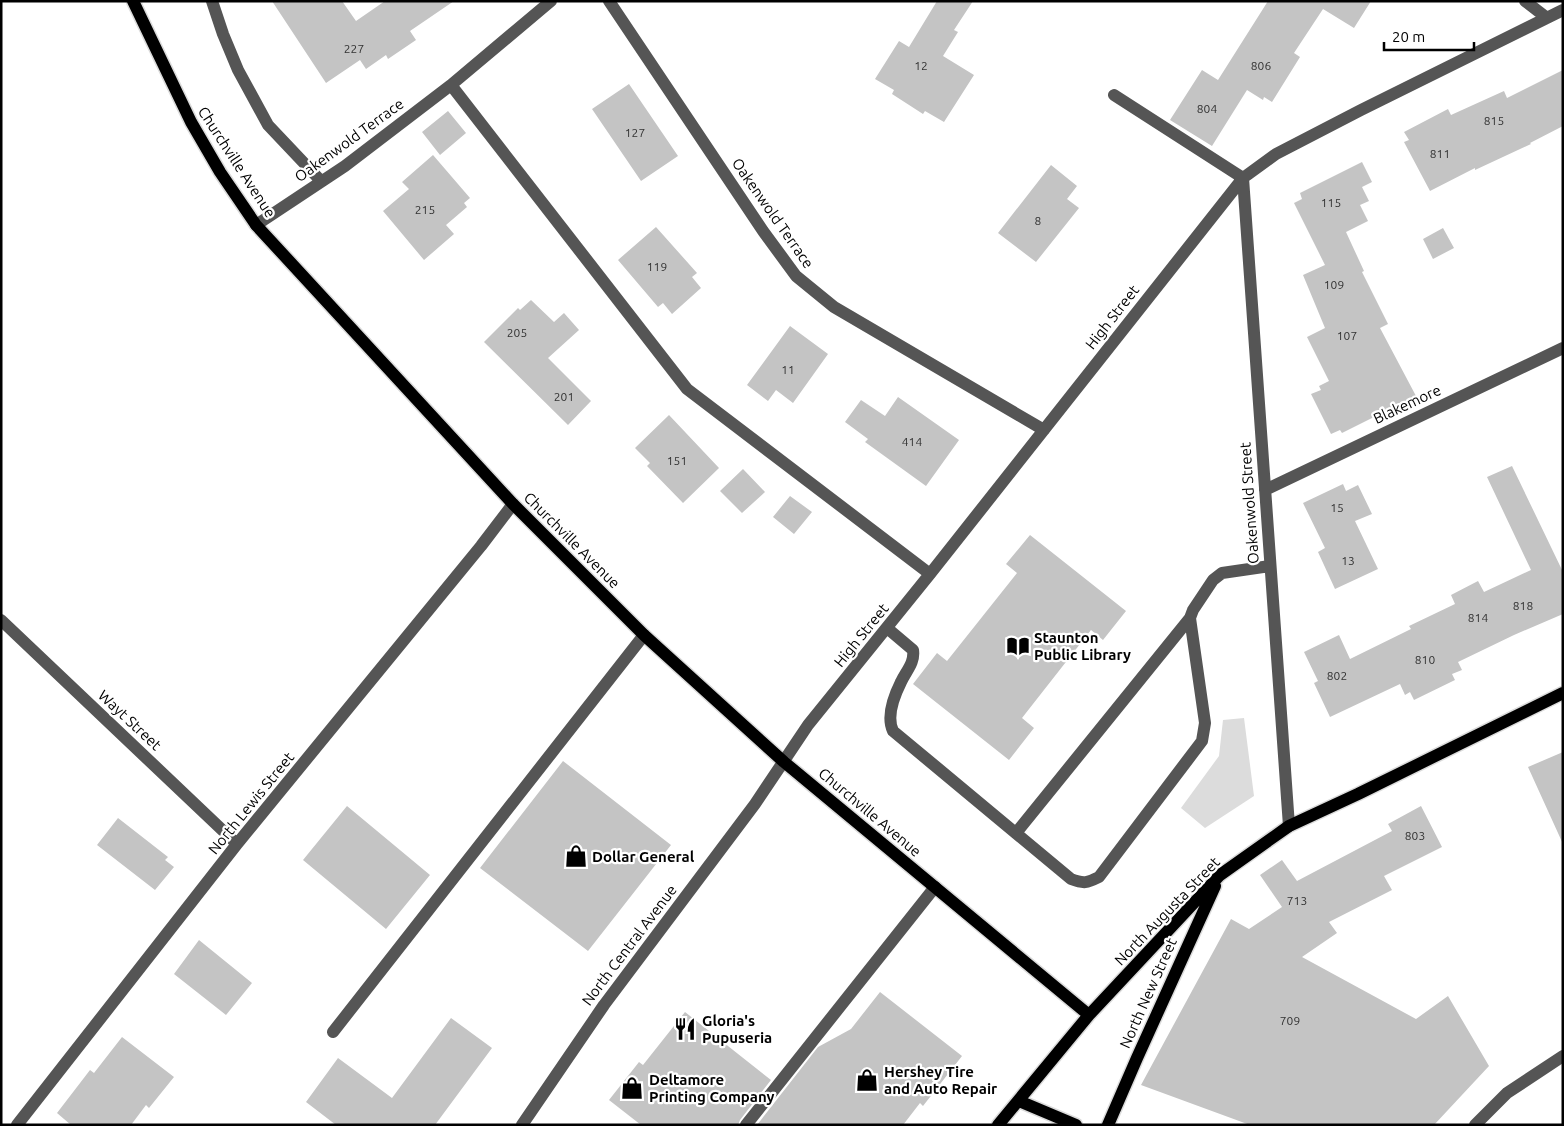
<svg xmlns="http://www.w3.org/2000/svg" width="1564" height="1126" font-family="Ubuntu,sans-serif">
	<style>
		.green { fill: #dcdcdc }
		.building { fill: #c4c4c4 }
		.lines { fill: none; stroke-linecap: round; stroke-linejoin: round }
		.major-casing { stroke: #dbdbdb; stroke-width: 15 }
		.minor { stroke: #555; stroke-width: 12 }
		.major { stroke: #000; stroke-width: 12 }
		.labels { text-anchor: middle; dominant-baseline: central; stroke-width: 4.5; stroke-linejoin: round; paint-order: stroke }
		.number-label { font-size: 12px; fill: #313131 }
		.street-label { font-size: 15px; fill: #000; stroke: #fff }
		.poi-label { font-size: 15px; font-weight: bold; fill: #000; stroke: #fff; text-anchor: start }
	</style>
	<rect width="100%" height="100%" fill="#fff"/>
	<!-- green -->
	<path class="green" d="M 1244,718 L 1254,796 L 1205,828 L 1181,808 L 1219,756 L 1223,720 Z"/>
	<!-- building -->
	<path class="building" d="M 272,1 L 342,1 L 356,21 L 385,1 L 454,1 L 410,31 L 416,40 L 388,59 L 386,55 L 366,69 L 360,60 L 326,83 Z
		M 937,1 L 973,1 L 954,30 L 958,32 L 943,56 L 974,75 L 944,122 L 925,111 L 923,114 L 892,94 L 894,90 L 875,79 L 899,41 L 909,47 Z
		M 1268,1 L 1371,1 L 1354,28 L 1323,9 L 1294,53 L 1300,57 L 1272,102 L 1264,97 L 1263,100 L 1247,90 L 1212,146 L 1170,120 L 1202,70 L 1218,80 Z
		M 1563,70 L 1563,126 L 1530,143 L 1531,144 L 1475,170 L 1475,168 L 1430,191 L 1404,142 L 1409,140 L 1404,132 L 1448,109 L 1451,115 L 1504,91 L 1507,98 Z
		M 629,84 L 678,156 L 641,181 L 592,109 Z
		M 448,111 L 466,133 L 440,155 L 422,132 Z
		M 433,155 L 470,198 L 464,203 L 467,207 L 446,225 L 454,234 L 424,260 L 383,211 L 409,189 L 402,182 Z
		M 1362,162 L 1372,182 L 1362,187 L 1369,201 L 1360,205 L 1368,221 L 1346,232 L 1364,271 L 1362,272 L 1388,324 L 1380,328 L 1416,396 L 1342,433 L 1340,430 L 1331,434 L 1311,394 L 1321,390 L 1319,386 L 1329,381 L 1307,337 L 1325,328 L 1303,275 L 1325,265 L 1294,203 L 1302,199 L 1300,193 Z
		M 1051,165 L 1077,186 L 1067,199 L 1079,208 L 1036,262 L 998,233 Z
		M 656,227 L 697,273 L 692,277 L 701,288 L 672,314 L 663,303 L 658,307 L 618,260 Z
		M 1443,228 L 1454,248 L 1433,259 L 1423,239 Z
		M 531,300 L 554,322 L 564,313 L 579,330 L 548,358 L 591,401 L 568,425 L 484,342 L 518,308 L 520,310 Z
		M 790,326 L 828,354 L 793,403 L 776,390 L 768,401 L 747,385 Z
		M 898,397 L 959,440 L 926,486 L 865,442 L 868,439 L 845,422 L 861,400 L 885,416 Z
		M 669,415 L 719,468 L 683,503 L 647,466 L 650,463 L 635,448 Z
		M 1512,466 L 1563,572 L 1563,614 L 1514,635 L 1458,662 L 1462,670 L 1452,674 L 1455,680 L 1414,700 L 1410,692 L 1405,695 L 1400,684 L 1330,717 L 1314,683 L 1318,681 L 1304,652 L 1339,635 L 1350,659 L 1411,629 L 1409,626 L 1455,604 L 1451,595 L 1478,581 L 1484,592 L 1531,570 L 1487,477 Z
		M 743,469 L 765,492 L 742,513 L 720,491 Z
		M 1343,484 L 1346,491 L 1358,485 L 1372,514 L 1355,521 L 1378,569 L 1335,589 L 1318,552 L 1325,548 L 1303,503 Z
		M 790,496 L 812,512 L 794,534 L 773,517 Z
		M 1030,535 L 1126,611 L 1103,640 L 1091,630 L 1022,718 L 1034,728 L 1009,760 L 913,684 L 937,653 L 947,661 L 1017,573 L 1006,564 Z
		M 1563,752 L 1563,844 L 1528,767 Z
		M 563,761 L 671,845 L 588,951 L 480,868 Z
		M 347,806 L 430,875 L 386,929 L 303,860 Z
		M 1421,806 L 1442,847 L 1384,876 L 1392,890 L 1329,922 L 1337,933 L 1302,957 L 1416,1019 L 1448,996 L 1489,1066 L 1434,1125 L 1250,1125 L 1141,1085 L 1231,919 L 1249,929 L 1282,907 L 1260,875 L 1282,860 L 1297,881 L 1392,831 L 1388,824 Z
		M 118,818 L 168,857 L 165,860 L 174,867 L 155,890 L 97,845 Z
		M 199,940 L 252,983 L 226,1015 L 174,974 Z
		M 880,992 L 962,1056 L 923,1106 L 920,1103 L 903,1125 L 757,1125 L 818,1047 L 851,1029 Z
		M 685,1012 L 771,1080 L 740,1120 L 738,1125 L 641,1125 L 609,1100 L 639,1062 L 643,1065 Z
		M 451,1018 L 492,1048 L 435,1125 L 336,1125 L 306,1102 L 338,1058 L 392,1098 Z
		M 122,1037 L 174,1077 L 149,1108 L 146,1105 L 131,1125 L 71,1125 L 57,1113 L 90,1070 L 94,1073 Z"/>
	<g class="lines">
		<defs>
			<path id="major" d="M 133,1 L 191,122 L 220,172 L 256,225 L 513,504 L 644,635 L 784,762 L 1089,1015
				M 1019,1101 L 1076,1125
				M 998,1125 L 1089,1015 L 1220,875 L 1289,826 L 1358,794 L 1563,693
				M 1108,1125 L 1137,1058 L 1215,886"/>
		</defs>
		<!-- major casing -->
		<use href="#major" class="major-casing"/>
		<!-- minor -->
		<path class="minor" d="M 212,1 L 223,34 L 238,70 L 268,125 L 321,181
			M 609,1 L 763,231 L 796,276 L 834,307 L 1044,430
			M 1525,1 L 1547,18
			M 451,85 L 687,389 L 930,574
			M 1114,95 L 1243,178 L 1289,826
			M 256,225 L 345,166 L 451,85 L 551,1
			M 1265,490 L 1563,348
			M 1,620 L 237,844
			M 887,628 L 913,650 C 915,663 906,671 901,682 C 894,696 886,716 893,731 L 1071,879 C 1084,884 1087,883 1099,877 L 1202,741 L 1205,723 L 1190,618 L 1193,610 L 1213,580 L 1222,573 L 1270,566
			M 1016,833 L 1190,618
			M 333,1032 L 644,635
			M 17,1125 L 237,844 L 481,546 L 513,504
			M 522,1125 L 604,1005 L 755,804 L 808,725 L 930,574 L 1243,178 L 1276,154 L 1361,110 L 1563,10
			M 746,1125 L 935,887
			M 1475,1125 L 1507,1093 L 1563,1056"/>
		<!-- major -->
		<use href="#major" class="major"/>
	</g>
	<!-- icons -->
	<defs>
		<symbol id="library-bare" viewBox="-9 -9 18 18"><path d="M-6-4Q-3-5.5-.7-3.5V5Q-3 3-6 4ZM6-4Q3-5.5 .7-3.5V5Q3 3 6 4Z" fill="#000" stroke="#fff" stroke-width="2.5" paint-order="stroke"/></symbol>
		<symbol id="shop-bare" viewBox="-9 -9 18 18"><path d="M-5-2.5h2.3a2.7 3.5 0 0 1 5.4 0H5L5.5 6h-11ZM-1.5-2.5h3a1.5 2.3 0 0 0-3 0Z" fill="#000" stroke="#fff" stroke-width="2.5" paint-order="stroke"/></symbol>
		<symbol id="restaurant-bare" viewBox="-9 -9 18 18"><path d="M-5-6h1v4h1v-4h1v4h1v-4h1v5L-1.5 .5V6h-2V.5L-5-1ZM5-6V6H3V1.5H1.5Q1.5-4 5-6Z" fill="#000" stroke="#fff" stroke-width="2.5" paint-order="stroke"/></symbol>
	</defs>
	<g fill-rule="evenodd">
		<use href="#library-bare" x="1002" y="630" width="32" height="32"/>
		<use href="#shop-bare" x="560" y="840" width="32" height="32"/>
		<use href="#restaurant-bare" x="669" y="1013" width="32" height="32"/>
		<use href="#shop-bare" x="851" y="1064" width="32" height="32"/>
		<use href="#shop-bare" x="616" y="1072" width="32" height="32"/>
	</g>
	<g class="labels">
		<!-- number labels -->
		<g class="number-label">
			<text x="354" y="48">227</text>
			<text x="921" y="65">12</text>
			<text x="1261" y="65">806</text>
			<text x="1207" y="108">804</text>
			<text x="1494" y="120">815</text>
			<text x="635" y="132">127</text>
			<text x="1440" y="153">811</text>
			<text x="1331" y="202">115</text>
			<text x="425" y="209">215</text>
			<text x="1038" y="220">8</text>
			<text x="657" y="266">119</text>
			<text x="1334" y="284">109</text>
			<text x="517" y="332">205</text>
			<text x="1347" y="335">107</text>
			<text x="788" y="369">11</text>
			<text x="564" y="396">201</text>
			<text x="912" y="441">414</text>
			<text x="677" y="460">151</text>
			<text x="1337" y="507">15</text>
			<text x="1348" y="560">13</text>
			<text x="1523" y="605">818</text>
			<text x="1478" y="617">814</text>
			<text x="1425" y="659">810</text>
			<text x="1337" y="675">802</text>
			<text x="1415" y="835">803</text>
			<text x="1297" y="900">713</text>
			<text x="1290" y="1020">709</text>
		</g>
		<!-- street labels -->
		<g class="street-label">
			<text transform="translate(349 140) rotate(-36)">Oakenwold Terrace</text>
			<text transform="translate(237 162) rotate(57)">Churchville Avenue</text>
			<text transform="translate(773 213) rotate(55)">Oakenwold Terrace</text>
			<text transform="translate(1112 317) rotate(-52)">High Street</text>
			<text transform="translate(1407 404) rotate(-25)">Blakemore</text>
			<text transform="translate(1249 503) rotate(-94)">Oakenwold Street</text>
			<text transform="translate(572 540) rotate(45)">Churchville Avenue</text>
			<text transform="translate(861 635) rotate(-51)">High Street</text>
			<text transform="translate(130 720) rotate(43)">Wayt Street</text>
			<text transform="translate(251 803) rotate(-51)">North Lewis Street</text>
			<text transform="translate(870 812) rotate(40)">Churchville Avenue</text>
			<text transform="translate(1167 911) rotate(-46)">North Augusta Street</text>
			<text transform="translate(629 945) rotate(-53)">North Central Avenue</text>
			<text transform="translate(1148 993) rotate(-66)">North New Street</text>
		</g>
		<!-- poi labels -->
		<g class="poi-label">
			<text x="1034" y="637">Staunton<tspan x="1034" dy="17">Public Library</tspan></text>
			<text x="592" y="856">Dollar General</text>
			<text x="702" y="1020">Gloria's<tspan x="702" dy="17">Pupuseria</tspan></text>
			<text x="884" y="1071">Hershey Tire<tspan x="884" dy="17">and Auto Repair</tspan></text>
			<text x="649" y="1079">Deltamore<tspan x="649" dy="17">Printing Company</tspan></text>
		</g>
	</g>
	<!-- border -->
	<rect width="1564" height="1126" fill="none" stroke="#000000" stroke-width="5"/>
	<!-- scale -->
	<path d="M1384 42v8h90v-8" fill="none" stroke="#000000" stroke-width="2.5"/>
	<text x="1392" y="42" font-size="15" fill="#000000" stroke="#ffffff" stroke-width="4" paint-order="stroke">20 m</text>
</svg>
